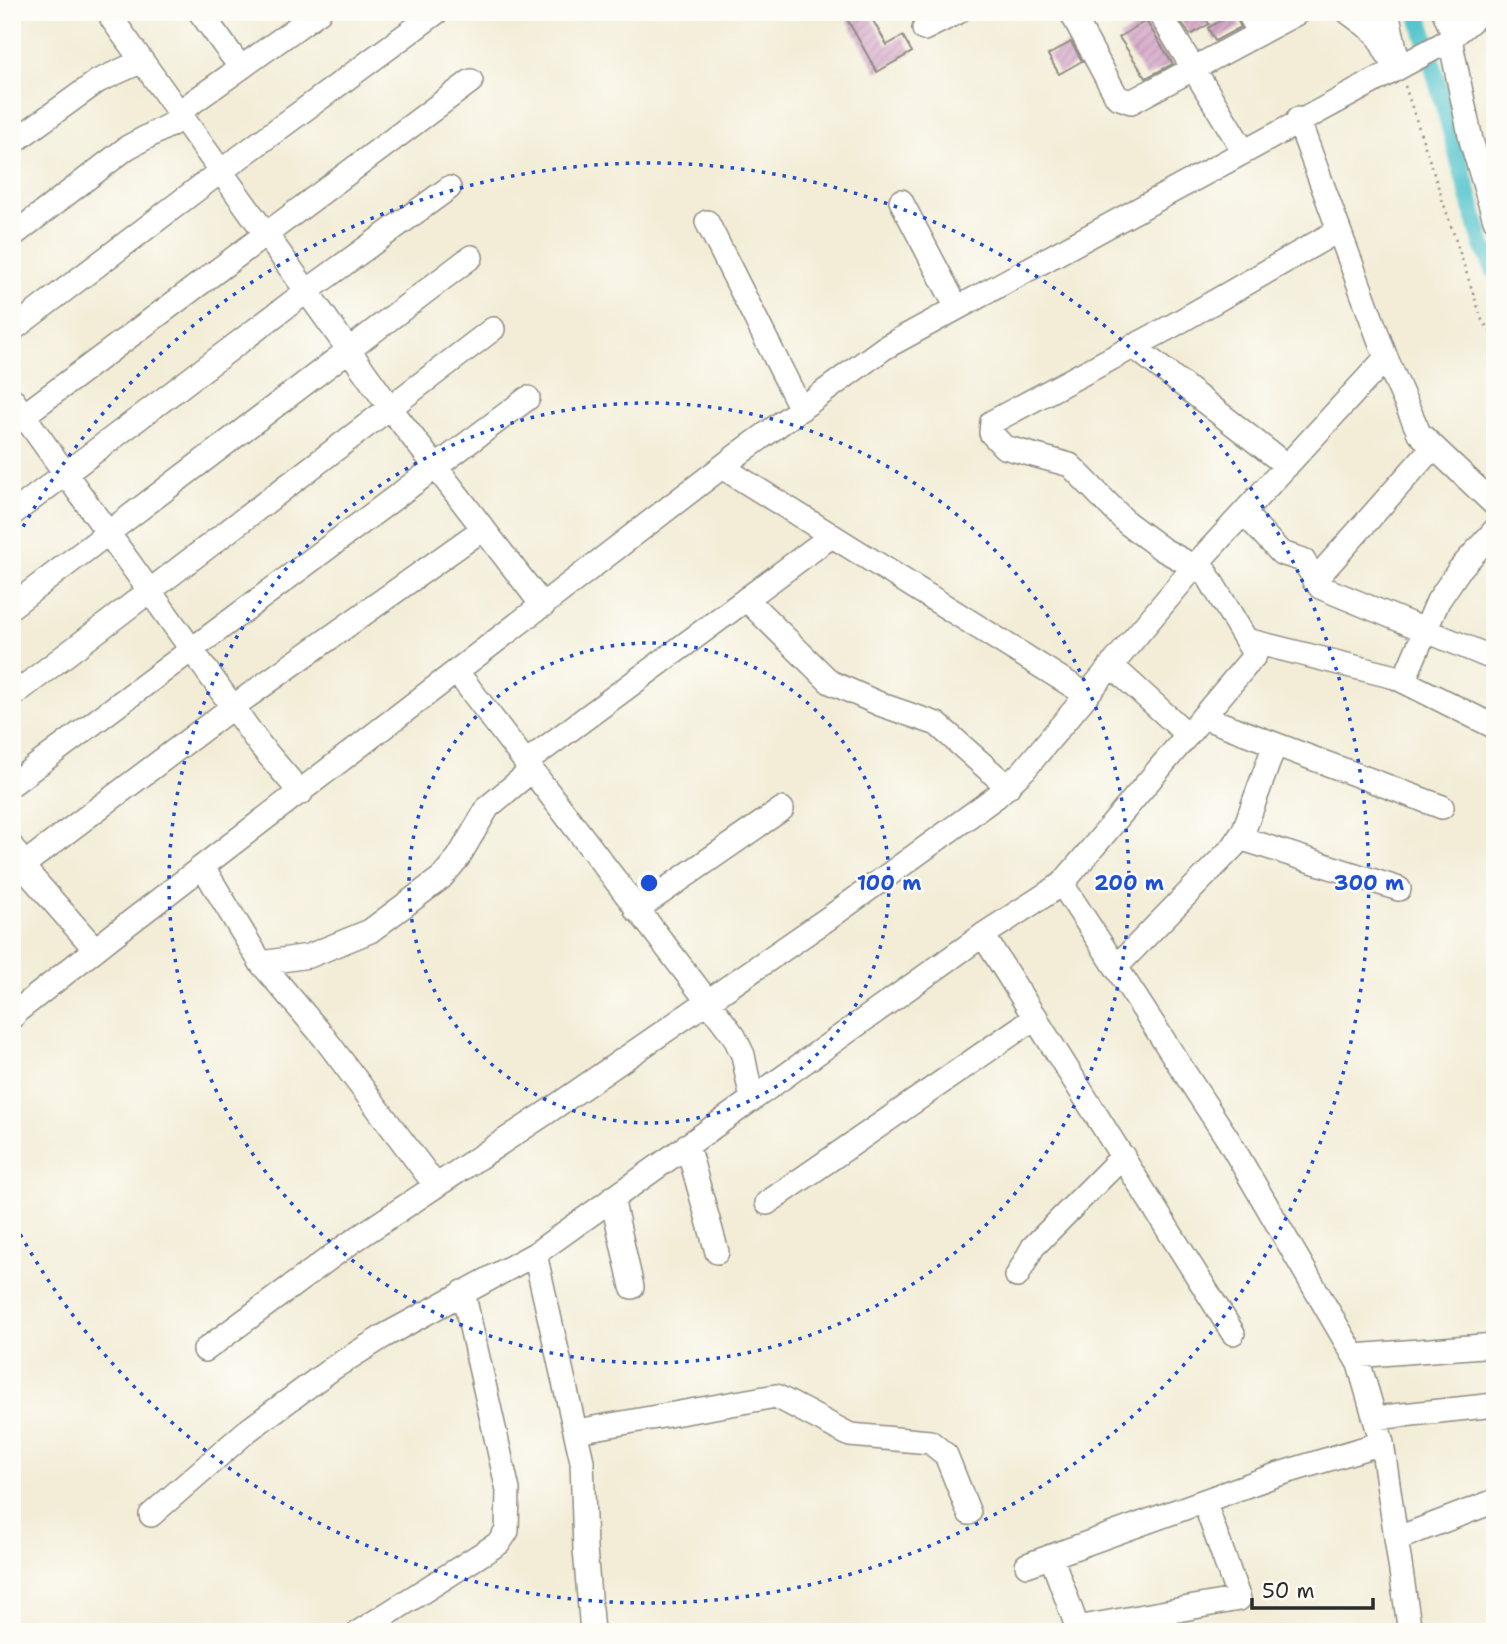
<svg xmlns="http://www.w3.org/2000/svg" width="1507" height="1644" font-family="'Shantell Sans',sans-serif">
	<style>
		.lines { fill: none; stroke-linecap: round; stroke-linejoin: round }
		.canal { stroke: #59c6ce; stroke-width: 18 }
		.building { fill: url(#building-hatch) }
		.minor-casing { stroke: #8f8c81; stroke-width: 26 }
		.path { stroke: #8f8c81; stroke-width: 2.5; stroke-dasharray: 2 5; stroke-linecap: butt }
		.minor { stroke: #fff; stroke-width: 23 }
		.ring { fill: none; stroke: #1d4ed8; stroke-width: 3.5; stroke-dasharray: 3.5 7 }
		.centre { fill: #1d4ed8; stroke: #fdfcf7; stroke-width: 3.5 }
		.ring-label { font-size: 21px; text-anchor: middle; font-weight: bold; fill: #1d4ed8; stroke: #fdfcf7; stroke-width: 5; stroke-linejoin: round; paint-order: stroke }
	</style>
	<defs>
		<pattern id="building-hatch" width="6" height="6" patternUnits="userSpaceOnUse" patternTransform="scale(1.75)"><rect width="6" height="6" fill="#d3a2c5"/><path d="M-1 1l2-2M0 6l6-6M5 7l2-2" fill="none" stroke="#ab84a0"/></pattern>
	</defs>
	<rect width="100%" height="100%" fill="#fdfcf7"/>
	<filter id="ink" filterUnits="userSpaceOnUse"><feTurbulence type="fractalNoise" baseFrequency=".0143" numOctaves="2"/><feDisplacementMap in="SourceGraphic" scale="14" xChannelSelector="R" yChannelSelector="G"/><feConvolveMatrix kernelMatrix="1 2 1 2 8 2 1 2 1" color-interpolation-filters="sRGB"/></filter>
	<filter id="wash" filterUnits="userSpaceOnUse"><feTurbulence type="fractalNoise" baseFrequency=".00686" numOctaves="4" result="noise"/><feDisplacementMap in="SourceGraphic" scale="28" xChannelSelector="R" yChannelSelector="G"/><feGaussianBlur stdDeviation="1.57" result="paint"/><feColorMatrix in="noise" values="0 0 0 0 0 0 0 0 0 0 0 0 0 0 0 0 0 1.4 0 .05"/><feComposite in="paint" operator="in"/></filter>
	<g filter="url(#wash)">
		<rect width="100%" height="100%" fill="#f3edd7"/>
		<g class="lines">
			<!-- canal -->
			<path class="canal" d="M 1418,12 L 1482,243 L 1495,271"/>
		</g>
		<g id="blocks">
			<!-- building -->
			<path class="building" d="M 843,12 L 868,12 L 887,45 L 903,36 L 912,52 L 877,72 Z
				M 1186,12 L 1202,12 L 1209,24 L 1190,35 L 1178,17 Z
				M 1233,13 L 1241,27 L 1215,41 L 1208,28 Z
				M 1146,21 L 1173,64 L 1146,78 L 1119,37 Z
				M 1071,42 L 1082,61 L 1059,74 L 1048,55 Z"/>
		</g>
	</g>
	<g filter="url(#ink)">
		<use href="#blocks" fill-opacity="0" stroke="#8f8c81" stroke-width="2"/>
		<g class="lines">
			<defs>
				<path id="minor" d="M 200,12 L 241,68
					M 1071,12 L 1117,97 L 1131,102 L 1299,12
					M 1159,12 L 1243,150
					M 1248,12 L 1260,33
					M 1348,12 L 1376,33 L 1395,68
					M 1387,12 L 1396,53
					M 1444,12 L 1454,36
					M 112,19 L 391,409 L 543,606
					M 924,29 L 958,12
					M 1450,39 L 1471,140 L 1495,220
					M 179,112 L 319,12
					M 12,143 L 98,81 L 142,61
					M 901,201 L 957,308
					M 707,222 L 801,409
					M 12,236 L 128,147 L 183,118
					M 12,330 L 221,171 L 437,12
					M 1133,346 L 1287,466
					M 1386,358 L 1419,433 L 1495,505
					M 12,399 L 260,745 L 301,793
					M 12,424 L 471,81
					M 722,467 L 1087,695
					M 1244,513 L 1281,553 L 1303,560 L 1320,587 L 1495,659
					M 12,514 L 307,291 L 449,188
					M 1195,567 L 1162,549 L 1127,523 L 1070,465 L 1004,447 L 991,433 L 992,422 L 1172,326 L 1339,230
					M 1314,581 L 1433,447
					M 746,599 L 830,682 L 882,705 L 937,724 L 1008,787
					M 12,606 L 471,257
					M 1246,640 L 1395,677 L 1495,727
					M 1111,665 L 1188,735
					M 457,672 L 734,1036 L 743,1055 L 752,1100
					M 1404,680 L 1438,601 L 1459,570 L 1495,530
					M 12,696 L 493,329
					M 1203,717 L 1442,807
					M 525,763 L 830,537
					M 12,784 L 528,398
					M 1240,838 L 1399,889
					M 12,847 L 30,875 L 95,949
					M 23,865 L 234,706 L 483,529
					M 203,867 L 261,963 L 323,1036 L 436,1186
					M 1062,884 L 1229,1141 L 1359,1364 L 1382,1443 L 1410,1632
					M 636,910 L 782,809
					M 983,935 L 1233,1333
					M 261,963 L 309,956 L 370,931 L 441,878 L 458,858 L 488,807 L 531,771
					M 1116,967 L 1234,846 L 1244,830 L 1275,744
					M 12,1018 L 16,1012 L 111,937 L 736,456 L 884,348 L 1446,42 L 1482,12
					M 687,1145 L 717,1252
					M 612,1198 L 632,1287
					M 767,1203 L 1036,1017
					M 535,1254 L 582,1461 L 585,1549 L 592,1632
					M 1017,1276 L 1033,1247 L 1123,1156
					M 205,1350 L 350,1243 L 546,1113 L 833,915 L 997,796 L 1024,770 L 1199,561
					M 1355,1356 L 1495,1345
					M 1375,1418 L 1495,1405
					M 577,1431 L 776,1396 L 850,1435 L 930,1442 L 946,1455 L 969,1513
					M 151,1515 L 247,1431 L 333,1368 L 384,1336 L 535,1254 L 983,935 L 1062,884 L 1255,655 L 1199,561 L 1386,358 L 1298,119
					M 1396,1539 L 1495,1501
					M 1051,1556 L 1079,1632
					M 1027,1565 L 1276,1475 L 1382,1443
					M 1077,1628 L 1239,1599 L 1204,1501
					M 359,1632 L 499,1543 L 507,1531 L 508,1490 L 463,1292"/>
			</defs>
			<!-- minor casing -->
			<use href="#minor" class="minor-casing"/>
			<!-- path -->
			<path class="path" d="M 1405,86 L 1482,320 L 1495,338"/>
			<!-- minor -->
			<use href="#minor" class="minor"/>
		</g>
	</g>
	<!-- distance rings -->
	<g class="ring">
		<circle cx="649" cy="883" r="240"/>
		<circle cx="649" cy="883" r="480"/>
		<path d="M13 545A720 720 0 1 1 13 1221"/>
	</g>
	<circle cx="649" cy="883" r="10" class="centre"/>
	<g class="ring-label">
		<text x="889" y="890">100 m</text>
		<text x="1129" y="890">200 m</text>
		<text x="1369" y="890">300 m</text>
	</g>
	<!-- margin -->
	<rect width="1507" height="1644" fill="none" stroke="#fdfcf7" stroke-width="42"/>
	<!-- scale -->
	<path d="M1252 1598v10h121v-10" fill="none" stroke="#2b2b2b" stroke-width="3.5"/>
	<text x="1262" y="1598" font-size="21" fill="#2b2b2b" stroke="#fdfcf7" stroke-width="5" paint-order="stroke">50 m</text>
</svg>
